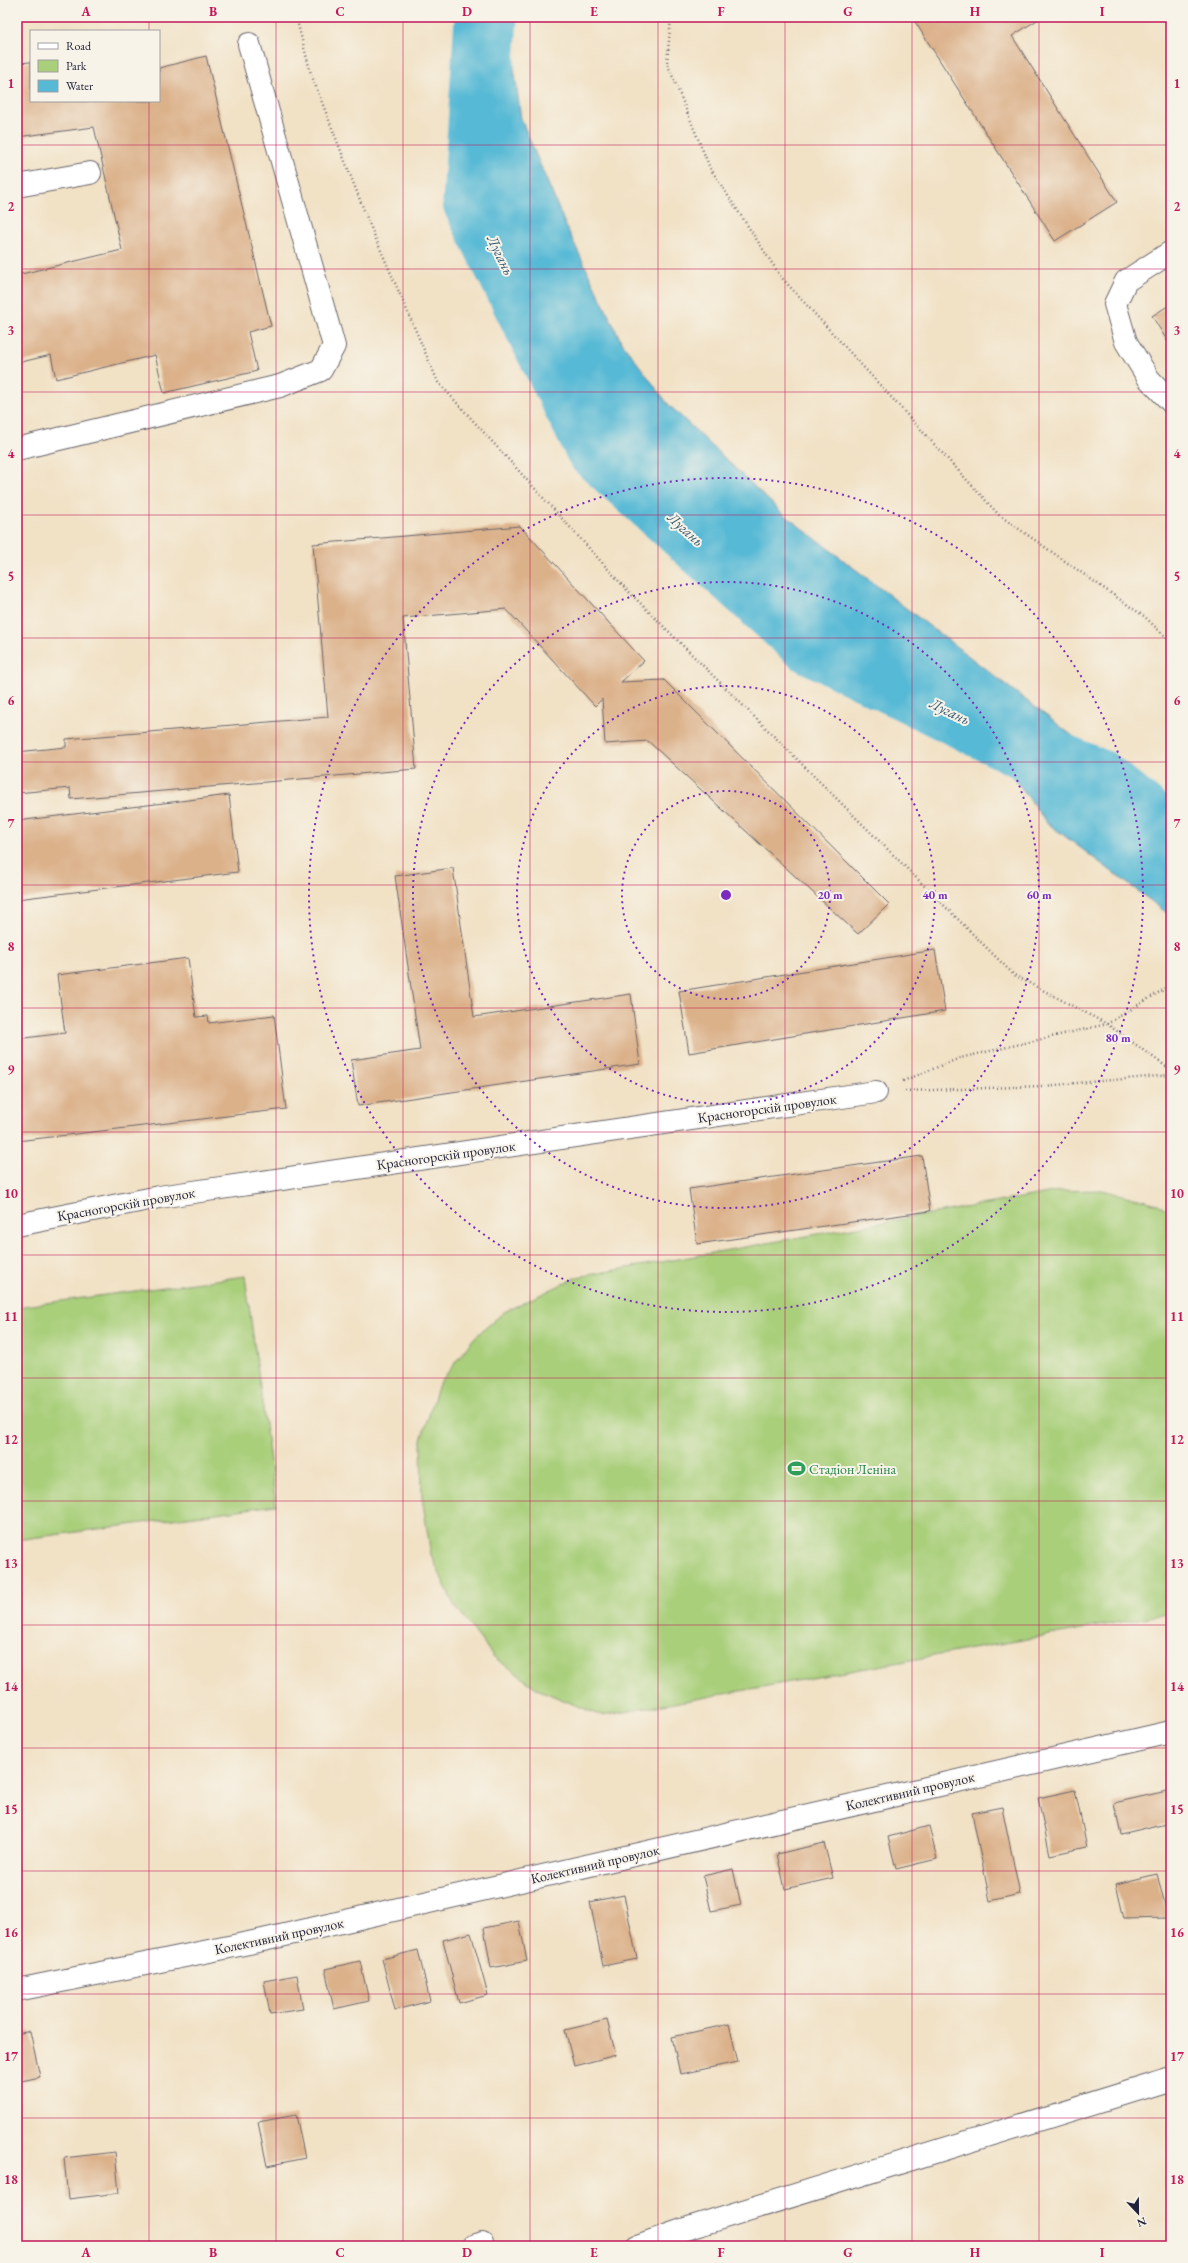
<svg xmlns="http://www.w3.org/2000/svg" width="1188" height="2263" font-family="'EB Garamond',serif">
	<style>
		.green { fill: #a9cf7a; stroke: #66785a }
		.water { fill: #56b9d5; stroke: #3c6e88 }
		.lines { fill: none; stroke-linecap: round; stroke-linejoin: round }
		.river { stroke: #56b9d5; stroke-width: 63 }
		.building { fill: #dbb18a }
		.minor-casing { stroke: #6a656b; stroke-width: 24 }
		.path { stroke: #6a656b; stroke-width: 2.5; stroke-dasharray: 1 3; stroke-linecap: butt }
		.minor { stroke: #fff; stroke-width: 22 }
		.grid { fill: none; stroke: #c2185b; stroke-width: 1; stroke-opacity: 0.55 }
		.ring { fill: none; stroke: #7b2cbf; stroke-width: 2; stroke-dasharray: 2 4 }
		.labels { text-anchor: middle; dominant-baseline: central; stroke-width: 4; stroke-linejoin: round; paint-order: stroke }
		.street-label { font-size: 14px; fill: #22223b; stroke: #f7f3e8 }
		.leisure-label { font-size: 14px; fill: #27864d; stroke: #f7f3e8; text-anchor: start }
		.water-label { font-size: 15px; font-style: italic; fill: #345771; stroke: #f7f3e8 }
		.centre { fill: #7b2cbf; stroke: #f7f3e8; stroke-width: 2 }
		.ring-label { font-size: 12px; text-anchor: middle; font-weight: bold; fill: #7b2cbf; stroke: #f7f3e8; stroke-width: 4; stroke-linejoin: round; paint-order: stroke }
		.neatline { fill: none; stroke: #c2185b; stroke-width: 1.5 }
		.grid-label { font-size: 13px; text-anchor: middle; font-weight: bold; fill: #c2185b }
	</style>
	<rect width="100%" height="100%" fill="#f7f3e8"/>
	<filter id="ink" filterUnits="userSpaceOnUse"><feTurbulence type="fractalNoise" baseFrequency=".025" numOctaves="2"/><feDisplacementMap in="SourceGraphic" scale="8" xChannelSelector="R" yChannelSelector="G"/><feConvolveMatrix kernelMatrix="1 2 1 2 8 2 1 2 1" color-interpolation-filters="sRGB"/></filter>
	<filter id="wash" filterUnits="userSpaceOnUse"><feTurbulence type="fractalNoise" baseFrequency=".012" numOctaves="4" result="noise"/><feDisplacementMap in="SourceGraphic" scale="16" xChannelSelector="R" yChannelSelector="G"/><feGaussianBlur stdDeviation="0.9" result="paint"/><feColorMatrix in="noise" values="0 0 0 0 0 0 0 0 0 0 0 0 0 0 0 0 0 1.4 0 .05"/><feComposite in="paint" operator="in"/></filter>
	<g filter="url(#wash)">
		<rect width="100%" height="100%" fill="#f1e1c5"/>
		<!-- green -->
		<path class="green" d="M 1102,1190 L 1158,1204 L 1171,1212 L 1171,1613 L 602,1716 L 539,1690 L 494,1657 L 454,1605 L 431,1555 L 422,1497 L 421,1440 L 439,1384 L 474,1338 L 504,1312 L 577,1277 L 1059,1191 Z
			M 245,1276 L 276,1505 L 17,1540 L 17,1307 Z"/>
		<!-- water -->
		<path class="water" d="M 456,17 L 515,17 L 511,45 L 521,119 L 565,224 L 621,341 L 668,404 L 782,513 L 1108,763 L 1171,808 L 1171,916 L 1046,822 L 981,732 L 701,521 L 636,450 L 557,341 L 536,278 L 507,215 L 483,180 L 470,144 Z"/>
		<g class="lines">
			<!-- river -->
			<path class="river" d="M 486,17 L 474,202 L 597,449 L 810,642 L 1047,759 L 1097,780 L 1171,840"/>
		</g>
		<g id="blocks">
			<!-- building -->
			<path class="building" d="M 912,17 L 1042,17 L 1012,36 L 1117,202 L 1055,241 Z
				M 206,56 L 271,326 L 248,332 L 257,371 L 164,393 L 155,355 L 56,379 L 51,355 L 17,363 L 17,275 L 122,250 L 94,127 L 17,137 L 17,63 L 31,62 L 31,101 L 159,101 L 159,68 Z
				M 1171,304 L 1171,347 L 1152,316 Z
				M 520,526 L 644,661 L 621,682 L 664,680 L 889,904 L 858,934 L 648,741 L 605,744 L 602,699 L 595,706 L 506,609 L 403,618 L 416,769 L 71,799 L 70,788 L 17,793 L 17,752 L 66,747 L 66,739 L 328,717 L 313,544 Z
				M 229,795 L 238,872 L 17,899 L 17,821 Z
				M 453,868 L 474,1017 L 631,994 L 640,1064 L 358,1106 L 351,1060 L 420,1050 L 395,876 Z
				M 935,950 L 945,1011 L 689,1053 L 679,991 Z
				M 188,958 L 196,1017 L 208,1016 L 209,1023 L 274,1015 L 286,1109 L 17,1141 L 17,1039 L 65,1033 L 57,975 Z
				M 922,1156 L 930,1211 L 697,1244 L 689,1189 Z
				M 1075,1790 L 1087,1847 L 1050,1855 L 1038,1798 Z
				M 1171,1790 L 1171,1822 L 1121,1834 L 1114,1803 Z
				M 1002,1807 L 1020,1894 L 990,1901 L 972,1813 Z
				M 929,1826 L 937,1859 L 896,1869 L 888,1837 Z
				M 824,1843 L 833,1878 L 785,1889 L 777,1854 Z
				M 733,1869 L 741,1905 L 711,1911 L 703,1876 Z
				M 1157,1874 L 1168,1918 L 1124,1919 L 1116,1884 Z
				M 624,1895 L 637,1959 L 603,1966 L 590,1902 Z
				M 519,1921 L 527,1961 L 491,1968 L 484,1928 Z
				M 471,1933 L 488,1995 L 459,2003 L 443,1940 Z
				M 418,1950 L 430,2001 L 395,2010 L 382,1959 Z
				M 360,1961 L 369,2001 L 334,2009 L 325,1969 Z
				M 297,1975 L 303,2009 L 270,2014 L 264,1981 Z
				M 607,2020 L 616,2055 L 574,2066 L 565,2030 Z
				M 729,2024 L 738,2062 L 680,2074 L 672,2037 Z
				M 30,2031 L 40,2077 L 17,2082 L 17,2034 Z
				M 296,2115 L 305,2158 L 267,2166 L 258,2122 Z
				M 115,2152 L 119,2193 L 68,2199 L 64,2158 Z"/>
		</g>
	</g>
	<g filter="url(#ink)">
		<use href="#blocks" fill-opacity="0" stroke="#6a656b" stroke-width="1"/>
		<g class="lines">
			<defs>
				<path id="minor" d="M 17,186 L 90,173
					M 1171,252 L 1126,281 L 1115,304 L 1126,342 L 1149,379 L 1171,402
					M 17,449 L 280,386 L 321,370 L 334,346 L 249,44
					M 17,1225 L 159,1197 L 876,1092
					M 17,1990 L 263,1940 L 1171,1732
					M 473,2246 L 482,2243
					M 637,2246 L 682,2230 L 1171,2079"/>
			</defs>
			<!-- minor casing -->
			<use href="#minor" class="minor-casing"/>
			<!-- path -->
			<path class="path" d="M 296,17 L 311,74 L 369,223 L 438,382 L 627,590 L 1014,975 L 1107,1024 L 1171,1070
				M 671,17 L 667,63 L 710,168 L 781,277 L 999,515 L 1145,617 L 1171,642
				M 903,1081 L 960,1058 L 1107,1024 L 1171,985
				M 905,1091 L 1043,1086 L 1171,1075"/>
			<!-- minor -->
			<use href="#minor" class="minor"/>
		</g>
	</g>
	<!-- grid -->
	<path class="grid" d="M 149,17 L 149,31M 276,17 L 276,2246M 403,17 L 403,2246M 530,17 L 530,2246M 658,17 L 658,2246M 785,17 L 785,2246M 912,17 L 912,2246M 1039,17 L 1039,2246M 149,101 L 149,2246M 17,145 L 1171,145M 17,269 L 1171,269M 17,392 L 1171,392M 17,515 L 1171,515M 17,638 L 1171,638M 17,762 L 1171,762M 17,885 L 1171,885M 17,1008 L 1171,1008M 17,1132 L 1171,1132M 17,1255 L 1171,1255M 17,1378 L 1171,1378M 17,1501 L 1171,1501M 17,1625 L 1171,1625M 17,1748 L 1171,1748M 17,1871 L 1171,1871M 17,1994 L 1171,1994M 17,2118 L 1171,2118"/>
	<!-- distance rings -->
	<g class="ring">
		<circle cx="726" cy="895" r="104"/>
		<circle cx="726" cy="895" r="209"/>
		<circle cx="726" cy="895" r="313"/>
		<circle cx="726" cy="895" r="417"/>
	</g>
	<!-- icons -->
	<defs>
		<symbol id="stadium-bare" viewBox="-9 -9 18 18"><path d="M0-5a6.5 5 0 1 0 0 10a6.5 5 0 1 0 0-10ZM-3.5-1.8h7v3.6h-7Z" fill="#2e9e5b" stroke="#f7f3e8" stroke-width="2.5" paint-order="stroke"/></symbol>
	</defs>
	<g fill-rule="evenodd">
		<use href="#stadium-bare" x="784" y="1456" width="25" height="25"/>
	</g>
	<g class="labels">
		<!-- street labels -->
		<g class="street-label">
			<text transform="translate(767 1108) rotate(-8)">Красногорскій провулок</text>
			<text transform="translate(446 1155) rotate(-8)">Красногорскій провулок</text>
			<text transform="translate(126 1204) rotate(-10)">Красногорскій провулок</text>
			<text transform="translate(910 1791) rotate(-13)">Колективний провулок</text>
			<text transform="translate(595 1864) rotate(-13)">Колективний провулок</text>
			<text transform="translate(279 1936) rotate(-12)">Колективний провулок</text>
		</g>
		<!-- leisure labels -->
		<g class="leisure-label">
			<text x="809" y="1469">Стадіон Леніна</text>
		</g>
		<!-- water labels -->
		<g class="water-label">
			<text transform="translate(501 255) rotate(64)">Лугань</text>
			<text transform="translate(686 529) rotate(42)">Лугань</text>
			<text transform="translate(950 711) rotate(26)">Лугань</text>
		</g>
	</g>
	<circle cx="726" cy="895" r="6" class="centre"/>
	<g class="ring-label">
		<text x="830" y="899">20 m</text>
		<text x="935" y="899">40 m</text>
		<text x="1039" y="899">60 m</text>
		<text x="1118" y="1042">80 m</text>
	</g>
	<!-- margin -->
	<rect width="1188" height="2263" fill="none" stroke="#f7f3e8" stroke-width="44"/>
	<!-- legend -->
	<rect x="30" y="30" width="130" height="72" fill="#f7f3e8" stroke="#a29fa3"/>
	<rect x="38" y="43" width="20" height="6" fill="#ffffff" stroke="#a29fa3"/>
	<text x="66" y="50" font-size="12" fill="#22223b">Road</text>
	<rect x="38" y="60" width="20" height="12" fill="#a9cf7a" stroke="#a29fa3"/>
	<text x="66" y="70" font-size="12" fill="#22223b">Park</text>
	<rect x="38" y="80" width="20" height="12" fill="#56b9d5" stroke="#a29fa3"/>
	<text x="66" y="90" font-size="12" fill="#22223b">Water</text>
	<!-- north arrow -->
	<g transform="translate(1138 2213) rotate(158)" stroke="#f7f3e8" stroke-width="3" paint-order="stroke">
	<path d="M0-3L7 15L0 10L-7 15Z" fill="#22223b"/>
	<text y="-6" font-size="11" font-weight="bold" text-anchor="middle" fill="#22223b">N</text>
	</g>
	<rect x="22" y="22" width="1144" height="2219" class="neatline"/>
	<g class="grid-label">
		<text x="86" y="16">A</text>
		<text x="213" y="16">B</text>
		<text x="340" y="16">C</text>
		<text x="467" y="16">D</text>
		<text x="594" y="16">E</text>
		<text x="721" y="16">F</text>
		<text x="848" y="16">G</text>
		<text x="975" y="16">H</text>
		<text x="1102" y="16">I</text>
		<text x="11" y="88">1</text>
		<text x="1177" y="88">1</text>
		<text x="11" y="211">2</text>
		<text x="1177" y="211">2</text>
		<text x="11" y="335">3</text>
		<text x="1177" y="335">3</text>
		<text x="11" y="458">4</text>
		<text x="1177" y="458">4</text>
		<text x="11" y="581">5</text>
		<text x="1177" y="581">5</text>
		<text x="11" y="705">6</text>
		<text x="1177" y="705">6</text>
		<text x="11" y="828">7</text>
		<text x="1177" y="828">7</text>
		<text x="11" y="951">8</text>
		<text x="1177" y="951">8</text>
		<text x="11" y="1074">9</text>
		<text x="1177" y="1074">9</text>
		<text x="11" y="1198">10</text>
		<text x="1177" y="1198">10</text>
		<text x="11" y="1321">11</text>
		<text x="1177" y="1321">11</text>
		<text x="11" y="1444">12</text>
		<text x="1177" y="1444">12</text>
		<text x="11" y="1568">13</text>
		<text x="1177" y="1568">13</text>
		<text x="11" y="1691">14</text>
		<text x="1177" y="1691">14</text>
		<text x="11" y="1814">15</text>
		<text x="1177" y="1814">15</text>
		<text x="11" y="1937">16</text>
		<text x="1177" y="1937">16</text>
		<text x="11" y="2061">17</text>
		<text x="1177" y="2061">17</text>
		<text x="11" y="2184">18</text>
		<text x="1177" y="2184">18</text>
		<text x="86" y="2257">A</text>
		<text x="213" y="2257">B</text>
		<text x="340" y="2257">C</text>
		<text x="467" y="2257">D</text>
		<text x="594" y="2257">E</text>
		<text x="721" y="2257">F</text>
		<text x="848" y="2257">G</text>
		<text x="975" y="2257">H</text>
		<text x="1102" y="2257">I</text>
	</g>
</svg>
